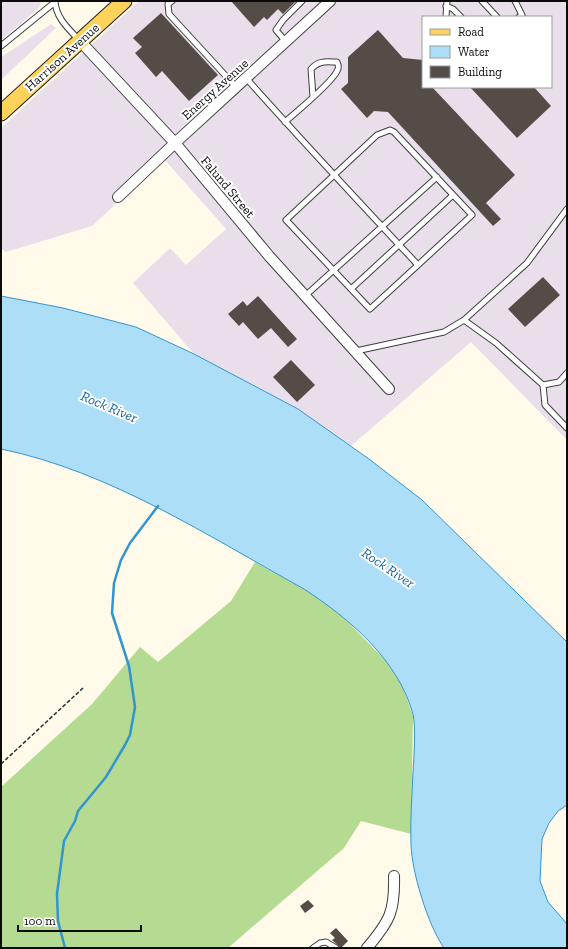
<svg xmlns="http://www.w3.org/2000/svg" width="568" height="949" font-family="'Zilla Slab',serif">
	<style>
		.industrial { fill: #e9dfeb; fill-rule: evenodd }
		.forest { fill: #b5db92 }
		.water { fill: #addef8; stroke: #3195d1 }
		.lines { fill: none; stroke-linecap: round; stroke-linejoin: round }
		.stream { stroke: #3195d1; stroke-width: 2.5 }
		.building { fill: #544c47 }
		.lane-casing { stroke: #3e3e3e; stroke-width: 7 }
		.street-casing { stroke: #3e3e3e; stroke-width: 12 }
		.primary-casing { stroke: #1c1c1c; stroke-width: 17 }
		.path { stroke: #2d2d2d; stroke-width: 1.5; stroke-dasharray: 4 2; stroke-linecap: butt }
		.lane { stroke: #fff; stroke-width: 5 }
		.street { stroke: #fff; stroke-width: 10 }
		.primary { stroke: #fdd25b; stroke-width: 15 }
		.labels { text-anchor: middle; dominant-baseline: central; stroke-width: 4; stroke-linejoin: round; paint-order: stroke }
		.street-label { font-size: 13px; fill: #0b0b0b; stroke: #fff }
		.water-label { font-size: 14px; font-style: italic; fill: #1165a0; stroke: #fff }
	</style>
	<rect width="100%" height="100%" fill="#fffaea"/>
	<!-- industrial -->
	<path class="industrial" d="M 1,1 L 41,1 L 39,8 L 1,40 Z
		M 139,1 L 567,1 L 567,440 L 471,342 L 351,446 L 298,409 L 194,354 L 133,283 L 170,248 L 186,265 L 226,229 L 164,159 L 92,226 L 6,252 L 1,248 L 1,128 ZM 423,17 L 551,17 L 551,87 L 423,87 Z
		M 51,24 L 56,28 L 1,80 L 1,57 Z"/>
	<!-- forest -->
	<path class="forest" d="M 255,562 L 304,589 L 326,603 L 348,622 L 386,661 L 401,682 L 413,716 L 411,834 L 361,821 L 344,848 L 228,948 L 1,948 L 1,787 L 92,704 L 140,647 L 158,662 L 231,601 Z"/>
	<!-- water -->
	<path class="water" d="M 1,296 L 63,308 L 136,327 L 194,354 L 298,409 L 369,459 L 422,500 L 567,642 L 567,805 L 558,811 L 549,823 L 542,839 L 540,881 L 548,902 L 567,924 L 567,948 L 444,948 C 428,925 412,873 411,845 C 410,821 412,796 413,772 C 414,757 416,728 413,714 C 398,660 350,619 304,589 C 208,536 109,471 1,449 Z"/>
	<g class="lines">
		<!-- stream -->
		<path class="stream" d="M 65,948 L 58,921 L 57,894 L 64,841 L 75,821 L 78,811 L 106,777 L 125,745 L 130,735 L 135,707 L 129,666 L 112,613 L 114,583 L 121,560 L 130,543 L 158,506"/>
	</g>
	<!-- building -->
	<path class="building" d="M 231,1 L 296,1 L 283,14 L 278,9 L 267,20 L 264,17 L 254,27 Z
		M 161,13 L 218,75 L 189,101 L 162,71 L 156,77 L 135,53 L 142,47 L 133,38 Z
		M 378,30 L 403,58 L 423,60 L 423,87 L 432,87 L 515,175 L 486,203 L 501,219 L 493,226 L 388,112 L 374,111 L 367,118 L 341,89 L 348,83 L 348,57 Z
		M 470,87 L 534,87 L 551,106 L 517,138 Z
		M 543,277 L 560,295 L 525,327 L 508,309 Z
		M 258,296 L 297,339 L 288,347 L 271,328 L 258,339 L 243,322 L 239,326 L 228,314 L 243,301 L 247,306 Z
		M 291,360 L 315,385 L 297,402 L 273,377 Z
		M 308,900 L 314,906 L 305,913 L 300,906 Z
		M 336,928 L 348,941 L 341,948 L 332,940 L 335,938 L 330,933 Z"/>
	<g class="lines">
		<defs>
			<path id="lane" d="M 55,1 C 56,18 68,28 79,40
				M 172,1 L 168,4 L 169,14 L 236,87
				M 482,1 L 497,17
				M 515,1 L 522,15 L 519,17
				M 446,6 L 453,9 L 461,17
				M 446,17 L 447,1
				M 286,42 L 276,30 L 283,20 L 302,1
				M 1,46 L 55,2
				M 246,78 C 302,141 360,203 418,265 L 472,215 L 394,132 L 390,130 L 377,135 L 286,220 L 370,309 L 418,265
				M 285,122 C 296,112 332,83 337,71 C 339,68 339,66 337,62 C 326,62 319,60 311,69 L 313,97
				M 351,289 L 453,195
				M 305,296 L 437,177
				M 464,320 L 496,343 L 543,385 L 545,405 L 567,428
				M 356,351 L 444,332 L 464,320 L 527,263 L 567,209
				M 543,385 L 559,382 L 567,373
				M 313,948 L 320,943 L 326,942 L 336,948"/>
			<path id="street" d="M 80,41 L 175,143 L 269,256 L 389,389
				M 118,197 L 175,143 L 330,1
				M 367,948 C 390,921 395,911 394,876"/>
			<path id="primary" d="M 1,113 L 124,1"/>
		</defs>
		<!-- lane casing -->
		<use href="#lane" class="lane-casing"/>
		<!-- street casing -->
		<use href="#street" class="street-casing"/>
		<!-- primary casing -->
		<use href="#primary" class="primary-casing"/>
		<!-- path -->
		<path class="path" d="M 1,764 L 83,688"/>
		<!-- lane -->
		<use href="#lane" class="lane"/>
		<!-- street -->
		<use href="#street" class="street"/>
		<!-- primary -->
		<use href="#primary" class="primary"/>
	</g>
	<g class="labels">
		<!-- street labels -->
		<g class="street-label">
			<text transform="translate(62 57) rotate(-42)">Harrison Avenue</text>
			<text transform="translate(215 89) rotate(-42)">Energy Avenue</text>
			<text transform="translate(228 187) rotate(50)">Falund Street</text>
		</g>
		<!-- water labels -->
		<g class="water-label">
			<text transform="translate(109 407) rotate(23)">Rock River</text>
			<text transform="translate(388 568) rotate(34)">Rock River</text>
		</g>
	</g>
	<!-- border -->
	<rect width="568" height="949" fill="none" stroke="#0b0b0b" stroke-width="4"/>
	<!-- legend -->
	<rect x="422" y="16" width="130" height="72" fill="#ffffff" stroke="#9d9d9d"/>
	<rect x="430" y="29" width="20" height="6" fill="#fdd25b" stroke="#9d9d9d"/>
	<text x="458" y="36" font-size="12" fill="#0b0b0b">Road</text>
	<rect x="430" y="46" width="20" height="12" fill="#addef8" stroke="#9d9d9d"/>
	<text x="458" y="56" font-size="12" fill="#0b0b0b">Water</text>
	<rect x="430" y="66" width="20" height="12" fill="#544c47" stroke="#9d9d9d"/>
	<text x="458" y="76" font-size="12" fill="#0b0b0b">Building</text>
	<!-- scale -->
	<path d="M18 925v6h123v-6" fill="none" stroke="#0b0b0b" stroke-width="2"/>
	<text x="24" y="925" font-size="12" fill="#0b0b0b" stroke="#ffffff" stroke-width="3" paint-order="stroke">100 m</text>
</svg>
